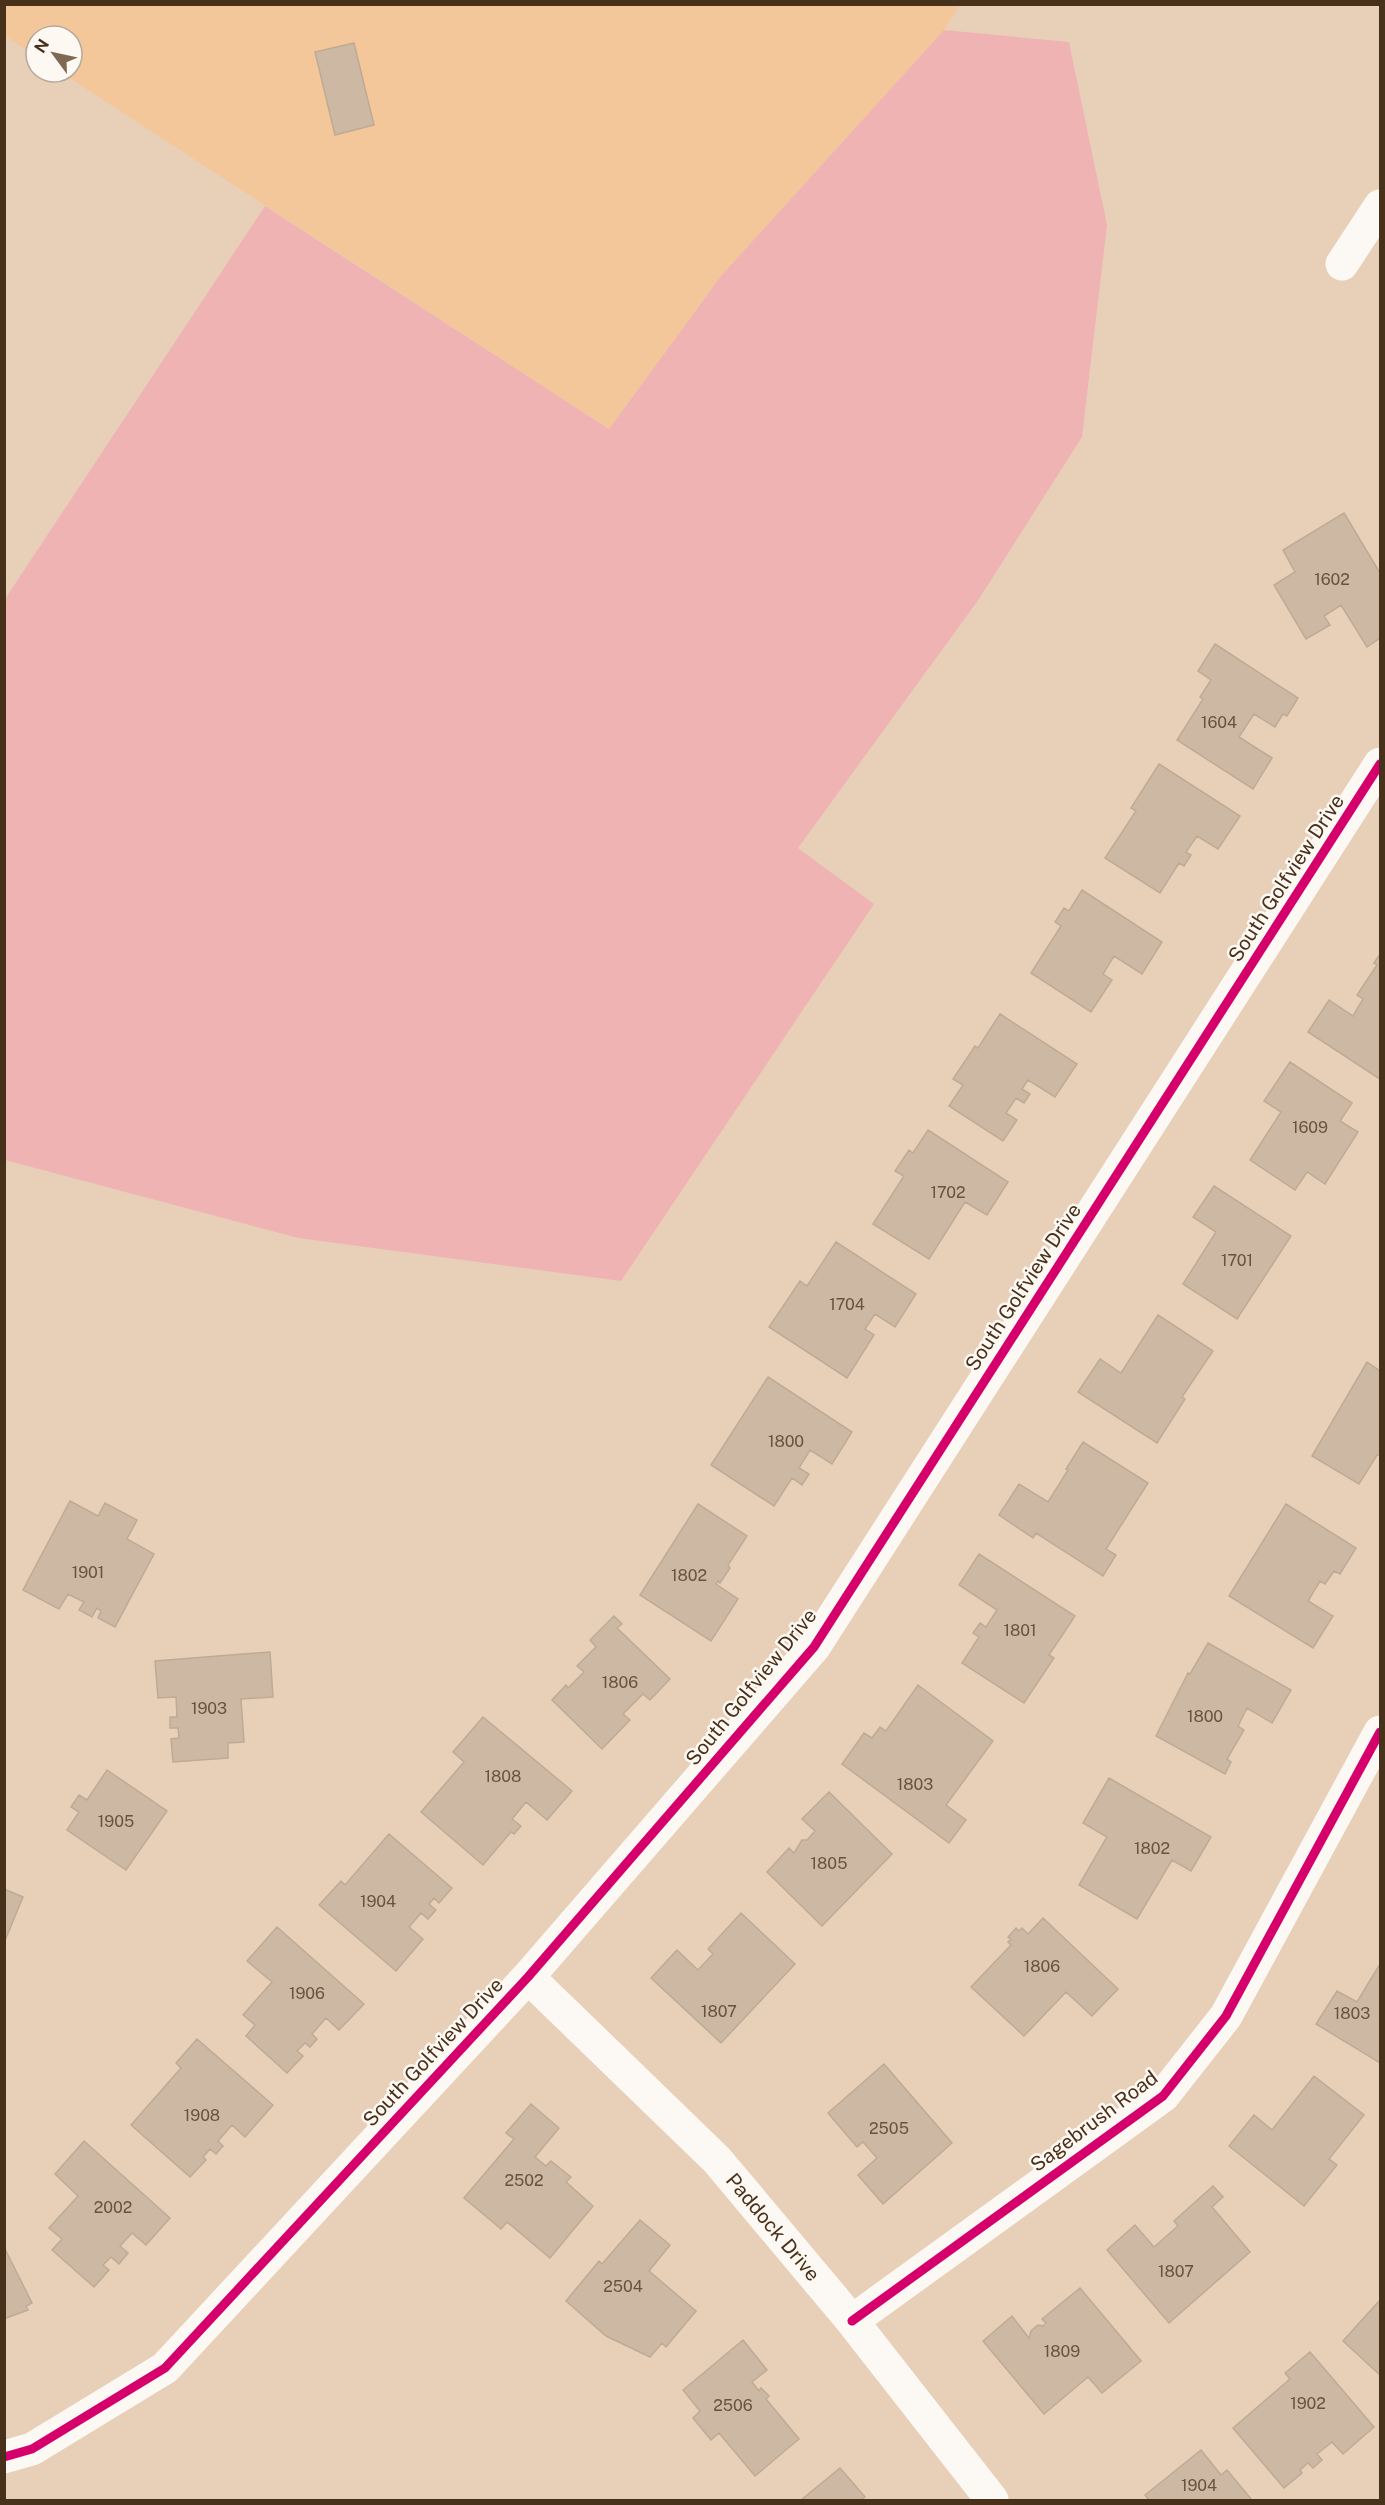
<svg xmlns="http://www.w3.org/2000/svg" width="1385" height="2505" font-family="'Public Sans',sans-serif">
	<style>
		.built { fill: #f3c79a }
		.green { fill: #f0b3b3 }
		.building { fill: #cdb8a3; stroke: #beaa95; stroke-width: 1.5 }
		.lines { fill: none; stroke-linecap: round; stroke-linejoin: round }
		.minor { stroke: #fcf8f4; stroke-width: 33 }
		.cycleway-casing { stroke: #fef8f3; stroke-width: 13 }
		.cycleway { stroke: #d6006c; stroke-width: 9 }
		.labels { text-anchor: middle; dominant-baseline: central; stroke-width: 5; stroke-linejoin: round; paint-order: stroke }
		.number-label { font-size: 16px; fill: #68533d }
		.street-label { font-size: 20px; fill: #47311b; stroke: #fef8f3 }
	</style>
	<rect width="100%" height="100%" fill="#e8d0b8"/>
	<!-- built -->
	<path class="built" d="M 4,5 L 960,5 L 944,30 L 721,276 L 609,429 L 60,72 L 72,72 L 72,36 L 36,36 L 36,56 L 5,36 Z"/>
	<!-- green -->
	<path class="green" d="M 944,30 L 1069,42 L 1107,225 L 1082,437 L 979,599 L 798,848 L 874,904 L 621,1281 L 298,1238 L 5,1160 L 5,599 L 265,206 L 609,429 L 721,276 Z"/>
	<!-- building -->
	<path class="building" d="M 354,43 L 374,125 L 335,135 L 315,52 Z
		M 1344,513 L 1380,573 L 1380,638 L 1367,647 L 1341,605 L 1324,616 L 1330,625 L 1306,639 L 1274,585 L 1295,572 L 1283,550 Z
		M 1215,644 L 1298,698 L 1287,716 L 1283,714 L 1275,727 L 1254,714 L 1239,737 L 1272,758 L 1253,789 L 1177,740 L 1203,699 L 1200,697 L 1211,680 L 1198,671 Z
		M 1159,764 L 1240,816 L 1218,849 L 1197,836 L 1186,852 L 1191,855 L 1184,866 L 1179,863 L 1160,893 L 1105,858 L 1136,811 L 1131,808 Z
		M 1082,890 L 1162,942 L 1142,974 L 1114,956 L 1103,974 L 1112,980 L 1091,1012 L 1031,973 L 1061,926 L 1055,922 L 1064,908 L 1069,911 Z
		M 1380,954 L 1380,1079 L 1308,1032 L 1329,1000 L 1353,1016 L 1363,999 L 1357,995 L 1377,965 L 1374,963 Z
		M 1000,1014 L 1077,1064 L 1055,1097 L 1028,1080 L 1022,1089 L 1030,1094 L 1024,1103 L 1016,1098 L 1006,1113 L 1017,1120 L 1003,1141 L 949,1106 L 963,1085 L 953,1079 L 975,1046 L 978,1048 Z
		M 1290,1062 L 1352,1103 L 1340,1121 L 1358,1132 L 1325,1184 L 1307,1172 L 1295,1190 L 1250,1160 L 1281,1112 L 1264,1101 Z
		M 928,1130 L 1008,1182 L 987,1215 L 965,1202 L 929,1259 L 873,1224 L 904,1176 L 895,1171 L 909,1150 L 913,1153 Z
		M 1214,1186 L 1291,1236 L 1237,1319 L 1183,1284 L 1216,1232 L 1193,1217 Z
		M 836,1242 L 916,1294 L 895,1327 L 875,1314 L 865,1329 L 874,1335 L 847,1378 L 769,1327 L 800,1281 L 807,1286 Z
		M 1158,1315 L 1213,1351 L 1182,1397 L 1185,1399 L 1157,1443 L 1078,1392 L 1100,1359 L 1121,1373 Z
		M 1367,1362 L 1380,1371 L 1380,1455 L 1377,1455 L 1359,1484 L 1312,1456 Z
		M 768,1377 L 852,1432 L 832,1464 L 810,1450 L 799,1468 L 809,1474 L 802,1485 L 792,1478 L 774,1506 L 711,1465 Z
		M 1083,1442 L 1148,1483 L 1106,1549 L 1116,1555 L 1103,1576 L 1036,1533 L 1033,1538 L 999,1515 L 1019,1484 L 1048,1502 L 1068,1470 L 1066,1469 Z
		M 70,1501 L 98,1516 L 105,1503 L 137,1520 L 127,1539 L 154,1554 L 115,1627 L 98,1618 L 101,1611 L 97,1608 L 92,1617 L 79,1610 L 84,1602 L 68,1594 L 59,1609 L 23,1590 Z
		M 698,1504 L 747,1536 L 728,1565 L 730,1568 L 720,1583 L 718,1581 L 716,1584 L 738,1599 L 711,1641 L 640,1595 Z
		M 1286,1504 L 1356,1548 L 1340,1574 L 1334,1571 L 1325,1584 L 1320,1581 L 1308,1601 L 1333,1616 L 1313,1648 L 1229,1596 Z
		M 979,1554 L 1075,1616 L 1049,1655 L 1054,1658 L 1024,1703 L 962,1663 L 979,1637 L 973,1633 L 980,1623 L 986,1627 L 997,1610 L 959,1585 Z
		M 614,1616 L 622,1624 L 617,1628 L 670,1679 L 650,1700 L 643,1694 L 623,1714 L 630,1720 L 602,1749 L 552,1700 L 566,1685 L 568,1688 L 584,1672 L 577,1666 L 596,1647 L 590,1640 Z
		M 1208,1643 L 1291,1690 L 1272,1723 L 1247,1708 L 1238,1726 L 1244,1730 L 1227,1759 L 1231,1762 L 1225,1774 L 1156,1736 L 1188,1673 L 1190,1674 Z
		M 270,1652 L 273,1697 L 241,1699 L 244,1742 L 228,1743 L 228,1758 L 173,1762 L 171,1739 L 179,1738 L 178,1728 L 170,1728 L 170,1717 L 177,1717 L 176,1697 L 158,1698 L 155,1661 Z
		M 918,1685 L 993,1741 L 946,1805 L 966,1820 L 949,1843 L 842,1764 L 864,1733 L 872,1738 L 880,1727 L 886,1731 Z
		M 483,1717 L 572,1791 L 547,1820 L 526,1802 L 512,1819 L 521,1826 L 514,1834 L 511,1832 L 483,1865 L 421,1812 L 464,1762 L 453,1752 Z
		M 107,1770 L 167,1811 L 126,1870 L 67,1830 L 79,1812 L 71,1807 L 79,1795 L 87,1800 Z
		M 1109,1778 L 1211,1837 L 1191,1871 L 1172,1860 L 1137,1919 L 1079,1885 L 1107,1837 L 1083,1823 Z
		M 829,1792 L 892,1854 L 822,1926 L 767,1872 L 789,1848 L 794,1853 L 802,1840 L 807,1840 L 815,1831 L 802,1819 Z
		M 389,1834 L 452,1888 L 439,1903 L 434,1898 L 429,1904 L 436,1910 L 428,1919 L 421,1913 L 409,1927 L 423,1939 L 396,1971 L 319,1905 L 341,1881 L 345,1885 Z
		M 4,1889 L 23,1897 L 4,1943 Z
		M 741,1913 L 795,1964 L 721,2043 L 651,1978 L 677,1950 L 698,1970 L 713,1954 L 708,1949 Z
		M 1043,1918 L 1118,1989 L 1092,2016 L 1066,1992 L 1024,2036 L 971,1987 L 1011,1945 L 1008,1942 L 1011,1939 L 1008,1937 L 1016,1928 L 1019,1931 L 1022,1928 L 1028,1934 Z
		M 277,1927 L 364,2004 L 339,2030 L 326,2018 L 312,2034 L 317,2039 L 310,2047 L 305,2043 L 297,2051 L 303,2056 L 287,2073 L 246,2036 L 255,2025 L 243,2015 L 272,1982 L 247,1961 Z
		M 1380,1964 L 1380,2063 L 1316,2024 L 1337,1991 L 1357,2002 Z
		M 197,2039 L 273,2105 L 245,2137 L 232,2125 L 218,2141 L 223,2146 L 216,2154 L 210,2149 L 203,2157 L 206,2160 L 190,2177 L 131,2125 L 181,2068 L 176,2063 Z
		M 884,2064 L 952,2143 L 883,2204 L 858,2175 L 877,2158 L 863,2142 L 857,2147 L 828,2113 Z
		M 1314,2076 L 1364,2115 L 1329,2159 L 1337,2165 L 1304,2206 L 1229,2146 L 1254,2115 L 1272,2130 Z
		M 531,2104 L 559,2128 L 535,2157 L 546,2166 L 551,2161 L 571,2177 L 566,2182 L 593,2206 L 550,2258 L 507,2222 L 501,2229 L 464,2198 L 514,2139 L 506,2133 Z
		M 84,2141 L 170,2218 L 146,2245 L 132,2233 L 120,2246 L 128,2253 L 119,2264 L 111,2257 L 103,2265 L 109,2270 L 94,2287 L 52,2250 L 62,2239 L 49,2228 L 78,2196 L 55,2174 Z
		M 1213,2186 L 1223,2197 L 1212,2207 L 1250,2252 L 1169,2323 L 1107,2250 L 1135,2225 L 1154,2247 L 1178,2226 L 1174,2221 Z
		M 640,2220 L 670,2245 L 649,2271 L 696,2311 L 666,2347 L 662,2343 L 650,2357 L 606,2336 L 566,2301 L 599,2261 L 602,2264 Z
		M 4,2247 L 32,2303 L 26,2306 L 28,2310 L 4,2319 Z
		M 1080,2288 L 1141,2361 L 1102,2393 L 1088,2377 L 1044,2414 L 983,2341 L 1012,2316 L 1029,2338 L 1031,2331 L 1038,2325 L 1043,2326 L 1046,2323 L 1042,2319 Z
		M 1380,2300 L 1380,2375 L 1343,2341 Z
		M 743,2340 L 767,2370 L 752,2382 L 759,2391 L 761,2388 L 769,2396 L 766,2399 L 799,2439 L 755,2476 L 719,2433 L 711,2440 L 693,2418 L 700,2411 L 683,2390 Z
		M 1310,2352 L 1374,2427 L 1343,2454 L 1332,2442 L 1317,2454 L 1322,2460 L 1313,2468 L 1308,2463 L 1300,2470 L 1302,2473 L 1284,2488 L 1233,2428 L 1290,2379 L 1285,2373 Z
		M 1201,2450 L 1221,2475 L 1227,2470 L 1252,2500 L 1149,2500 L 1145,2495 Z
		M 840,2468 L 865,2497 L 861,2500 L 801,2500 Z"/>
	<g class="lines">
		<!-- minor -->
		<path class="minor" d="M 1342,264 L 1380,206
			M 528,1977 L 717,2160 L 852,2321 L 992,2500
			M 852,2321 L 1163,2096 L 1226,2016 L 1380,1732
			M 4,2457 L 32,2449 L 165,2368 L 528,1977 L 814,1647 L 1380,764"/>
		<defs>
			<path id="cycleway" d="M 852,2321 L 1163,2096 L 1226,2016 L 1380,1732
				M 4,2457 L 32,2449 L 165,2368 L 528,1977 L 814,1647 L 1380,764"/>
		</defs>
		<!-- cycleway casing -->
		<use href="#cycleway" class="cycleway-casing"/>
		<!-- cycleway -->
		<use href="#cycleway" class="cycleway"/>
	</g>
	<g class="labels">
		<!-- number labels -->
		<g class="number-label">
			<text x="1332" y="579">1602</text>
			<text x="1219" y="722">1604</text>
			<text x="1310" y="1127">1609</text>
			<text x="948" y="1192">1702</text>
			<text x="1237" y="1260">1701</text>
			<text x="847" y="1304">1704</text>
			<text x="786" y="1441">1800</text>
			<text x="88" y="1572">1901</text>
			<text x="689" y="1575">1802</text>
			<text x="1020" y="1630">1801</text>
			<text x="620" y="1682">1806</text>
			<text x="209" y="1708">1903</text>
			<text x="1205" y="1716">1800</text>
			<text x="503" y="1776">1808</text>
			<text x="915" y="1784">1803</text>
			<text x="116" y="1821">1905</text>
			<text x="1152" y="1848">1802</text>
			<text x="829" y="1863">1805</text>
			<text x="378" y="1901">1904</text>
			<text x="1042" y="1966">1806</text>
			<text x="307" y="1993">1906</text>
			<text x="719" y="2011">1807</text>
			<text x="1352" y="2013">1803</text>
			<text x="202" y="2115">1908</text>
			<text x="889" y="2128">2505</text>
			<text x="524" y="2180">2502</text>
			<text x="113" y="2207">2002</text>
			<text x="1176" y="2271">1807</text>
			<text x="623" y="2286">2504</text>
			<text x="1062" y="2351">1809</text>
			<text x="1308" y="2403">1902</text>
			<text x="733" y="2405">2506</text>
			<text x="1199" y="2485">1904</text>
		</g>
		<!-- street labels -->
		<g class="street-label">
			<text transform="translate(1286 878) rotate(-57)">South Golfview Drive</text>
			<text transform="translate(1023 1287) rotate(-57)">South Golfview Drive</text>
			<text transform="translate(751 1687) rotate(-51)">South Golfview Drive</text>
			<text transform="translate(433 2052) rotate(-47)">South Golfview Drive</text>
			<text transform="translate(1094 2121) rotate(-37)">Sagebrush Road</text>
			<text transform="translate(773 2227) rotate(50)">Paddock Drive</text>
		</g>
	</g>
	<!-- border -->
	<rect width="1385" height="2505" fill="none" stroke="#47311b" stroke-width="12"/>
	<!-- north arrow -->
	<g transform="translate(54 54) rotate(303)"><circle r="28" fill="#fef8f3" stroke="#b5a89d" stroke-width="1.5"/>
	<path d="M0-4.5L10 22L0 15L-10 22Z" fill="#7f6952"/>
	<text y="-9" font-size="16" font-weight="bold" text-anchor="middle" fill="#47311b">N</text>
	</g>
</svg>
